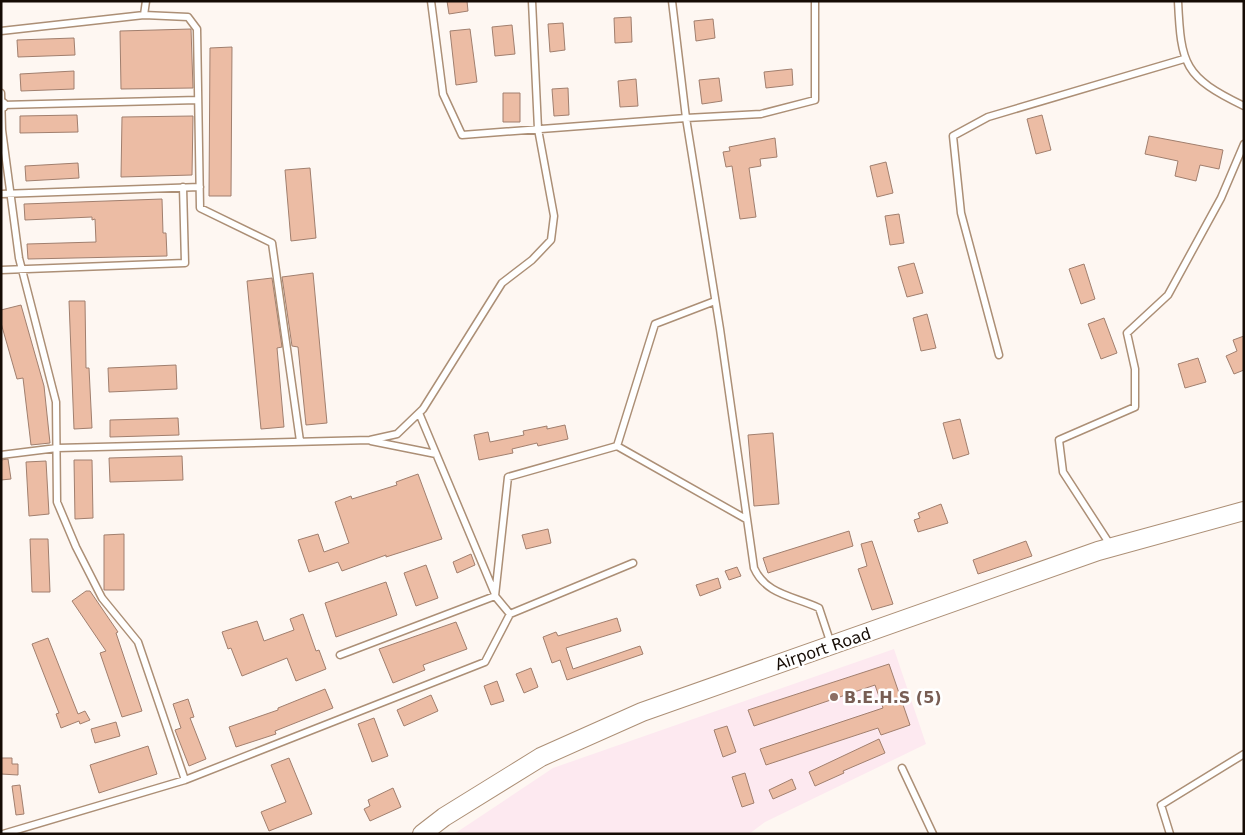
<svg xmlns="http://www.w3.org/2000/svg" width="1245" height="835" font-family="'DejaVu Sans',sans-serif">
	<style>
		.education { fill: #fde9f0 }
		.building { fill: #ecbca4; stroke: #a17f6e }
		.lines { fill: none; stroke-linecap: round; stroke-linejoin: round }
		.lane-casing { stroke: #ac8f76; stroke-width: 9 }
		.street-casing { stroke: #ac8f76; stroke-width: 15 }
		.secondary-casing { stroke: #ac8f76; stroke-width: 20 }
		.lane { stroke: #fff; stroke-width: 6 }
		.street { stroke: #fff; stroke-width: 12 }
		.secondary { stroke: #fff; stroke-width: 18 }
		.education-dot { fill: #8d6e63; stroke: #fff; stroke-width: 2 }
		.labels { text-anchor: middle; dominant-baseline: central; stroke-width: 5; stroke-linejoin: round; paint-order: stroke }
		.street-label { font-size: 16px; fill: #150b04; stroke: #fff }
		.education-label { font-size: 16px; font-weight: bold; fill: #785e54; stroke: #fff; text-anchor: start }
	</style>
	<rect width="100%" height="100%" fill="#fef7f2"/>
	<!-- education -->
	<path class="education" d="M 894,649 L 926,744 L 765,822 L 749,834 L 454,834 L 553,768 Z"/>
	<!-- building -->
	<path class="building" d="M 447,1 L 467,1 L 468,11 L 449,14 Z
		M 631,17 L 632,42 L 615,43 L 614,18 Z
		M 713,19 L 715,38 L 696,41 L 694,21 Z
		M 563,23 L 565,50 L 550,52 L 548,24 Z
		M 512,25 L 515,54 L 495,56 L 492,27 Z
		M 191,29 L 193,88 L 121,89 L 120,31 Z
		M 470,29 L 477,82 L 456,85 L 450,31 Z
		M 74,38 L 75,55 L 18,57 L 17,40 Z
		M 232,47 L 231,196 L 209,196 L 210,48 Z
		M 792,69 L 793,85 L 766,88 L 764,72 Z
		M 74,71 L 74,89 L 21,91 L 20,74 Z
		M 719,78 L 722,101 L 702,104 L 699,80 Z
		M 636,79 L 638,106 L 620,107 L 618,81 Z
		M 568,88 L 569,115 L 554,116 L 552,89 Z
		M 503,93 L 520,93 L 520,122 L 503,122 Z
		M 77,115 L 78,132 L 20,133 L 20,116 Z
		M 1042,115 L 1051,150 L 1036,154 L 1027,119 Z
		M 193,116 L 192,175 L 121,177 L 122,117 Z
		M 1149,136 L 1223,150 L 1219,169 L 1200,165 L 1196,181 L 1175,176 L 1178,161 L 1145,154 Z
		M 775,138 L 777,157 L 760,159 L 761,166 L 749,168 L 756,217 L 740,219 L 732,166 L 726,167 L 723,152 L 730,151 L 729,147 Z
		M 886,162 L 893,193 L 877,197 L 870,166 Z
		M 78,163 L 79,178 L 26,181 L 25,166 Z
		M 310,168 L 316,238 L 291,241 L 285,170 Z
		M 162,199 L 163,233 L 166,233 L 167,256 L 28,259 L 27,244 L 96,242 L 95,219 L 92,220 L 92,217 L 25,220 L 24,204 Z
		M 899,214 L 904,243 L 890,245 L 885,216 Z
		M 914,263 L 923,293 L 907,297 L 898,267 Z
		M 1084,264 L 1095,299 L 1081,304 L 1069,269 Z
		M 313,273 L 327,423 L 306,425 L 298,347 L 292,346 L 282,277 Z
		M 272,278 L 282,347 L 277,348 L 284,427 L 261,429 L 247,281 Z
		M 69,301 L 85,301 L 86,368 L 89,368 L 92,428 L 74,429 Z
		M 21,305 L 44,386 L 50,443 L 31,445 L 23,378 L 17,379 L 1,323 L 1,310 Z
		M 927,314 L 936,348 L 921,351 L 913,318 Z
		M 1104,318 L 1117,353 L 1101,359 L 1088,324 Z
		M 1244,336 L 1244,370 L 1234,374 L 1226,356 L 1237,351 L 1233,340 Z
		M 1198,358 L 1206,382 L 1185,388 L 1178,364 Z
		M 176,365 L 177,389 L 109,392 L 108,368 Z
		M 178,418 L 179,435 L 110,437 L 110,420 Z
		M 960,419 L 969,454 L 953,459 L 943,423 Z
		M 565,425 L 568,439 L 538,446 L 537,443 L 512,449 L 513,453 L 479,460 L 474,435 L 488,432 L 490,442 L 524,435 L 523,431 L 547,426 L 547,429 Z
		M 773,433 L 779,504 L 754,506 L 748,435 Z
		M 182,456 L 183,480 L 110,482 L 109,458 Z
		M 8,459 L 11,479 L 1,480 L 1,460 Z
		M 74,460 L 92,460 L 93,518 L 75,519 Z
		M 46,461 L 49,514 L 29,516 L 26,462 Z
		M 418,474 L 442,539 L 386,557 L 386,555 L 342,571 L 338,562 L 309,572 L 298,540 L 318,534 L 324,552 L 349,543 L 335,502 L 351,496 L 352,499 L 397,485 L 396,482 Z
		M 941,504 L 948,523 L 918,532 L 914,520 L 920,518 L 918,513 Z
		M 548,529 L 551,543 L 526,549 L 522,535 Z
		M 849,531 L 853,546 L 768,573 L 763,558 Z
		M 124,534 L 124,590 L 104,590 L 104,535 Z
		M 30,539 L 48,539 L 50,592 L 32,592 Z
		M 872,541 L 893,604 L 872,610 L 858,569 L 867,566 L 861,544 Z
		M 1026,541 L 1032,556 L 978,574 L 973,560 Z
		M 471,554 L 475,565 L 457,573 L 453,562 Z
		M 426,565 L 438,598 L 416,606 L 404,573 Z
		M 737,567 L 741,576 L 729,580 L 725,571 Z
		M 718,578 L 721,588 L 700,596 L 696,585 Z
		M 386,582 L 397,615 L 336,637 L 325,603 Z
		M 86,591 L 90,591 L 118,632 L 116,633 L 142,711 L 122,717 L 100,653 L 106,651 L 72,601 Z
		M 303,614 L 316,651 L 319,650 L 326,669 L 296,681 L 287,658 L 242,676 L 231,648 L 228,649 L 222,632 L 257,621 L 264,641 L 294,630 L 290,619 Z
		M 617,618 L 621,631 L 566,648 L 573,669 L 640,646 L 643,654 L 567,680 L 560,660 L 552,663 L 543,637 L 556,632 L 558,636 Z
		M 456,622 L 467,649 L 423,665 L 425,670 L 393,683 L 379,649 Z
		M 48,638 L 78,714 L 85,711 L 90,720 L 80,724 L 79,721 L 61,728 L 56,714 L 59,713 L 32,644 Z
		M 889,664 L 910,725 L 881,735 L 878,728 L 766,765 L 760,749 L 883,708 L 875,685 L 754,726 L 748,710 Z
		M 531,668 L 538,687 L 524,693 L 516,674 Z
		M 497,681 L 504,701 L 491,705 L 484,686 Z
		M 325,689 L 333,708 L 275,731 L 276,734 L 236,747 L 229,727 L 278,710 L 278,708 Z
		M 431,695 L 438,711 L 404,726 L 397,710 Z
		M 188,699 L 194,717 L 190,718 L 206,759 L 189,766 L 175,730 L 181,728 L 173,704 Z
		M 374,718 L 388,756 L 372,762 L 358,724 Z
		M 116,722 L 120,736 L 95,743 L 91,729 Z
		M 727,726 L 736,752 L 723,757 L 714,730 Z
		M 879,739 L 885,753 L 843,771 L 844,773 L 815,786 L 809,772 Z
		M 148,746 L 157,774 L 99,793 L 90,765 Z
		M 1,758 L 12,758 L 12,764 L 18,764 L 18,775 L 1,774 Z
		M 289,758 L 312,814 L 269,831 L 261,812 L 286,802 L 271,765 Z
		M 745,773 L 754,803 L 742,807 L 732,777 Z
		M 792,779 L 796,789 L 773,799 L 769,790 Z
		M 20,785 L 24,814 L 16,815 L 12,786 Z
		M 393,788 L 401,807 L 370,821 L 364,809 L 370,806 L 368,800 Z"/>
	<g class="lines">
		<defs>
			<path id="lane" d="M 431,1 L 443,94 L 462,135 L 686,118 L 761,114 L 815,100 L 815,1
				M 672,1 L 686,118 L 720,329 L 754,568 C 766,595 794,596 819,608 L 831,644
				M 1178,1 C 1181,65 1184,77 1244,106
				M 144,15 L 146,1
				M 1,31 L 144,15 L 188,17 L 197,29 L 200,208 L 272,243 L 300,441
				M 1,93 L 2,130 L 19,258 L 56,402 L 57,502 L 76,547 L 102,598 L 138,642 L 185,780
				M 2,105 L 198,100
				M 1,194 L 200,187
				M 1,270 L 185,263 L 183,187
				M 999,355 L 961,213 L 953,136 L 988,117 L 1184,59
				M 419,413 L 495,594
				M 371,441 L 436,454
				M 617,446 L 746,519
				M 1,455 L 57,448 L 370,440 L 397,434 L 423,409 L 502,283 L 532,260 L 551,240 L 554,216 L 538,129 L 532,1
				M 1111,546 L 1063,472 L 1059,440 L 1135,407 L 1135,369 L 1127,333 L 1168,295 L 1221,198 L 1244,144
				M 495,596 L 508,477 L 617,446 L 655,324 L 715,301
				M 340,655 L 495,596 L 510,614 L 633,563
				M 902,768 L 933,834
				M 3,834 L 185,780 L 485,662 L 510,614
				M 1170,834 L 1161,805 L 1244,754"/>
			<path id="street" d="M 1,105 L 2,105"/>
			<path id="secondary" d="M 422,834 L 444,817 L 541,757 L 642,712 L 1098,551 L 1244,511"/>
		</defs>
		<!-- lane casing -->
		<use href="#lane" class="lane-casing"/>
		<!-- street casing -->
		<use href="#street" class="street-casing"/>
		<!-- secondary casing -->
		<use href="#secondary" class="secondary-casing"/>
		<!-- lane -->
		<use href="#lane" class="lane"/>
		<!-- street -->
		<use href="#street" class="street"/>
		<!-- secondary -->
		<use href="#secondary" class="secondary"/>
	</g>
	<!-- markers -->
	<circle class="education-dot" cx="834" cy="697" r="5"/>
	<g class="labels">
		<!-- street labels -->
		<g class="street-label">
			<text transform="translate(823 649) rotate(-19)">Airport Road</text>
		</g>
		<!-- education labels -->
		<g class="education-label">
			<text x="844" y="697">B.E.H.S (5)</text>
		</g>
	</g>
	<!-- border -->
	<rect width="1245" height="835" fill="none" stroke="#150b04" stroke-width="5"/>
</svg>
